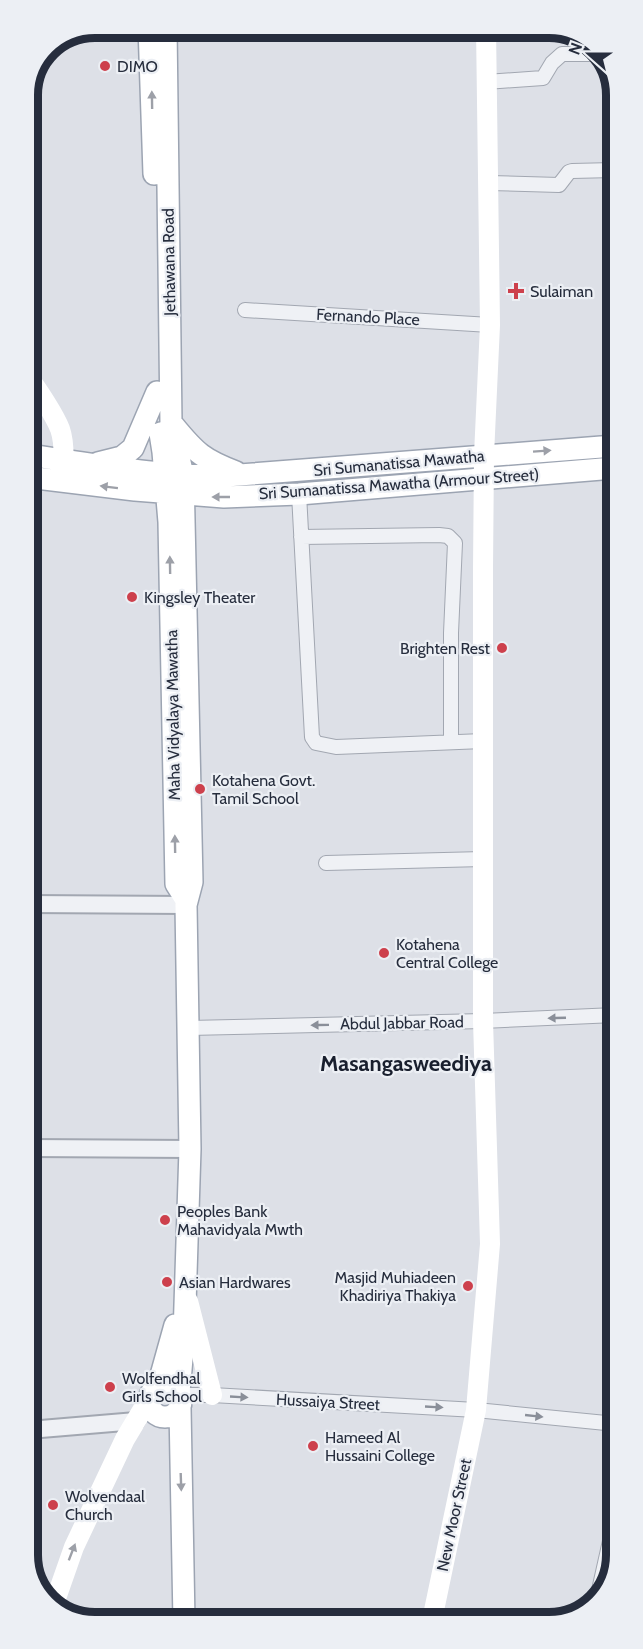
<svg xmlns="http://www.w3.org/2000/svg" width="643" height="1649" font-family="Cabin,sans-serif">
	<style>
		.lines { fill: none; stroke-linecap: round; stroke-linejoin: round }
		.minor-casing { stroke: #a2a7b1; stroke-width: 16 }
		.tertiary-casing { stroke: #a2a7b1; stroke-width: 20 }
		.primary-casing { stroke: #9ca4b2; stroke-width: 24 }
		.minor { stroke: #eff1f5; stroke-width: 14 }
		.tertiary { stroke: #eff1f5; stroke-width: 16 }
		.secondary { stroke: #fff; stroke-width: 20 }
		.primary { stroke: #fff; stroke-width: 21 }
		.oneway { fill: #9da0a8 }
		.oneway2 { fill: #8a8f99 }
		.poi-dot { fill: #cd404c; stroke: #eceff4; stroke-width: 2 }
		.labels { text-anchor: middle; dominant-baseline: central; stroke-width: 4.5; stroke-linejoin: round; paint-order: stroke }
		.poi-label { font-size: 16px; fill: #262d3d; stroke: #eceff4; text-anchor: start }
		.street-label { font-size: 16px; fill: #262d3d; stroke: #eceff4 }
		.district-label { font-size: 22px; font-weight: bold; fill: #191f2e; stroke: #eceff4 }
		.rim { fill: none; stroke: #262d3d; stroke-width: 8 }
	</style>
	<rect width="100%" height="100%" fill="#dde0e7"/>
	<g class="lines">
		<defs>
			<path id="minor" d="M 486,82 L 543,78 L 552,63 L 562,54 L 599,54
				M 489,183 L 559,185 L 569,172 L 572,171 L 614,170
				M 245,310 L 490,325
				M 299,494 L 312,737 L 316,743 L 336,747 L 483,741
				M 301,537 L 439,535 L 448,536 L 455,543 L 451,633 L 451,742
				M 326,863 L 483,859
				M 189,1028 L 483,1021 L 615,1015
				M 181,1395 L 212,1395 L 476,1410 L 616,1424
				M 29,1562 L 41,1589
				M 597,1599 L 616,1514"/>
			<path id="tertiary" d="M 28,904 L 186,905
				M 29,1148 L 190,1149
				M 29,1430 L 136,1421"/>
			<path id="primary" d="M 149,27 L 154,174
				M 166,27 L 171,423 L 183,475 L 192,882 L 186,905 L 190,1149 L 184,1336 L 179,1392
				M 174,426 C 196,453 204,460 236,472
				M 160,433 L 163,452 L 169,522 L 176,884 L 186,900
				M 28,455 C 93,464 159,477 226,476 L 614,446
				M 98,463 L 122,457 L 133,448 L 157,392
				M 28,477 L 135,490 L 224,497 L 299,494 L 614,468
				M149 1401a16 16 0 1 1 32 0a16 16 0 1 1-32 0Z
				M 158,1386 L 175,1325
				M 180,1408 L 184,1621"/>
		</defs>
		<!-- minor casing -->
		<use href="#minor" class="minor-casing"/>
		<!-- tertiary casing -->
		<use href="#tertiary" class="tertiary-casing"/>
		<!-- primary casing -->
		<use href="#primary" class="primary-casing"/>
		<!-- minor -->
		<use href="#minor" class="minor"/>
		<!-- tertiary -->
		<use href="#tertiary" class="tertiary"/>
		<!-- secondary -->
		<path class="secondary" d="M 28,377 C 37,388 55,416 60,429 C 65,443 64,461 63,475
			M 188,1301 L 212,1395
			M 53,1607 L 74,1547 L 125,1439 L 149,1399
			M 432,1620 L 476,1410 L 490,1244 L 483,1021 L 483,569 L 484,455 L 490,325 L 486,27"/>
		<!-- primary -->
		<use href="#primary" class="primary"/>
	</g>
	<!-- one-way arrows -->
	<defs><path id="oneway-solid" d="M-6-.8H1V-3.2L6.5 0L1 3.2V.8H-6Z" transform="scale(1.5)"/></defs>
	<g class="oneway">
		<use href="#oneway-solid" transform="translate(152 100) rotate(-91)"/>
		<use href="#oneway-solid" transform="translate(542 451) rotate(-4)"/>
		<use href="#oneway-solid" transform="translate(109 487) rotate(-173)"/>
		<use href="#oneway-solid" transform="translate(221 497) rotate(-180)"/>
		<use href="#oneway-solid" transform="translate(170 565) rotate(-91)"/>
		<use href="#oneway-solid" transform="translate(175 844) rotate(-91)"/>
		<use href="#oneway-solid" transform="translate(181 1482) rotate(88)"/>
		<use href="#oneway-solid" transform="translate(72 1552) rotate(-69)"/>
	</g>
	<g class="oneway2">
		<use href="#oneway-solid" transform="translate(557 1018) rotate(178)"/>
		<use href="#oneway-solid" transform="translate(320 1025) rotate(179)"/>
		<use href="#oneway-solid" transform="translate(239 1397) rotate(3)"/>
		<use href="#oneway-solid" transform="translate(434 1407) rotate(3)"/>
		<use href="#oneway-solid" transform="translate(534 1416) rotate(6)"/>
	</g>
	<!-- markers -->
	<g class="poi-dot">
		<circle cx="105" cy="66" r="6"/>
		<path d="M513 282h6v6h6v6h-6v6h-6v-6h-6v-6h6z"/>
		<circle cx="132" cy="597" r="6"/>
		<circle cx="502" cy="648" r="6"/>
		<circle cx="200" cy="789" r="6"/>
		<circle cx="384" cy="953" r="6"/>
		<circle cx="165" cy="1220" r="6"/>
		<circle cx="167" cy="1282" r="6"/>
		<circle cx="468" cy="1286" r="6"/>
		<circle cx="110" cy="1387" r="6"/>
		<circle cx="313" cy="1446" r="6"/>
		<circle cx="53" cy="1505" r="6"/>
	</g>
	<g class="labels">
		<!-- poi labels -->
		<g class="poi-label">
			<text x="117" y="66">DIMO</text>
			<text x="530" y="291">Sulaiman</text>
			<text x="144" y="597">Kingsley Theater</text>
			<text x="490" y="648" text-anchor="end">Brighten Rest</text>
			<text x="212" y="780">Kotahena Govt.<tspan x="212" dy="18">Tamil School</tspan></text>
			<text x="396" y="944">Kotahena<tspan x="396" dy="18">Central College</tspan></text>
			<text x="177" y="1211">Peoples Bank<tspan x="177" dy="18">Mahavidyala Mwth</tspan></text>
			<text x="456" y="1277" text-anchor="end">Masjid Muhiadeen<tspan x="456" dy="18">Khadiriya Thakiya</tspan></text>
			<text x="179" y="1282">Asian Hardwares</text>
			<text x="122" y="1378">Wolfendhal<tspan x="122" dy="18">Girls School</tspan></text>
			<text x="325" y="1437">Hameed Al<tspan x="325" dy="18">Hussaini College</tspan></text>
			<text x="65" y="1496">Wolvendaal<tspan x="65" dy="18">Church</tspan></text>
		</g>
		<!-- street labels -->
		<g class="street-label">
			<text transform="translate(169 262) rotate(-91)">Jethawana Road</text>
			<text transform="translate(368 317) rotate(3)">Fernando Place</text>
			<text transform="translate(399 463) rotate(-5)">Sri Sumanatissa Mawatha</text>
			<text transform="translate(399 484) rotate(-4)">Sri Sumanatissa Mawatha (Armour Street)</text>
			<text transform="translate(173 715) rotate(-91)">Maha Vidyalaya Mawatha</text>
			<text transform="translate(402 1023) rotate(-1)">Abdul Jabbar Road</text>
			<text transform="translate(328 1402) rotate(3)">Hussaiya Street</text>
			<text transform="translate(454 1515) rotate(-78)">New Moor Street</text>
		</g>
		<!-- district labels -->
		<g class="district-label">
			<text x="406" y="1063">Masangasweediya</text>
		</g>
	</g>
	<!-- crop -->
	<path d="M0 0H643V1649H0ZM95 38H549A57 57 0 0 1 606 95V1555A57 57 0 0 1 549 1612H95A57 57 0 0 1 38 1555V95A57 57 0 0 1 95 38Z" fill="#eceff4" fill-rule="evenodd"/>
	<path class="rim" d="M95 38H549A57 57 0 0 1 606 95V1555A57 57 0 0 1 549 1612H95A57 57 0 0 1 38 1555V95A57 57 0 0 1 95 38Z"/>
	<!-- north arrow -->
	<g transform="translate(589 54) rotate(291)" stroke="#eceff4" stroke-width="4.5" paint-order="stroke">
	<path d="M0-4.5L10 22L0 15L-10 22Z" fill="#262d3d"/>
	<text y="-9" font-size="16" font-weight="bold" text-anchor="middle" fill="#262d3d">N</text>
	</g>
</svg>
